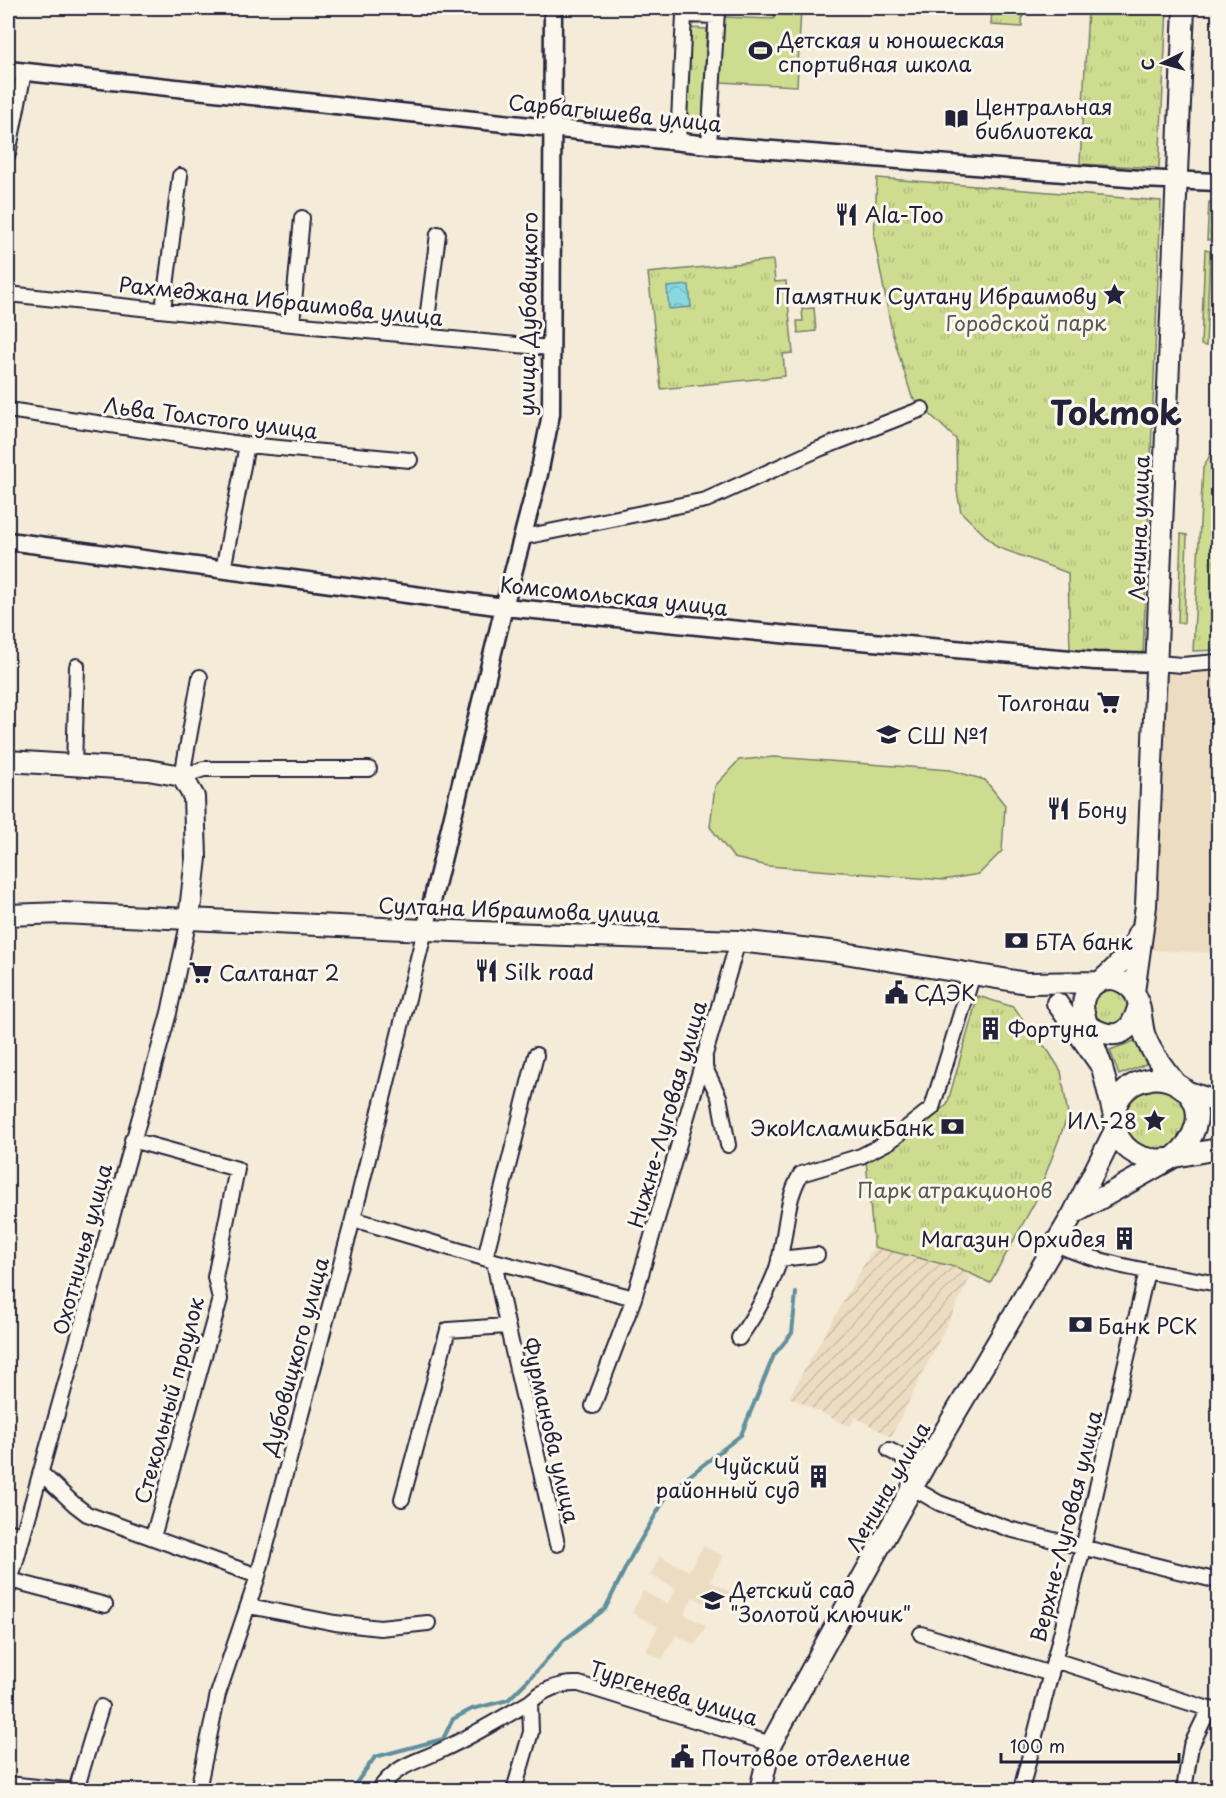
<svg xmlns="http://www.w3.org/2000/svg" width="1226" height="1798" font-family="'Playpen Sans',sans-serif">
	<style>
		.built { fill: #ecddc2 }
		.industrial { fill: url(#industrial-furrows) }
		.grass { fill: url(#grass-tufts); stroke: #787f66; stroke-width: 1.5 }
		.garden { fill: #cedc90; stroke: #787f66; stroke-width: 1.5 }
		.water { fill: url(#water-waves); stroke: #5f909d; stroke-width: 1.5 }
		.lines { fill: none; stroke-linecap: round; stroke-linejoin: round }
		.stream { stroke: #5f909d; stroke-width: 4 }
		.minor-casing { stroke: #22223b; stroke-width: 18 }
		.tertiary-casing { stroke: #22223b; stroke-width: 21 }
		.secondary-casing { stroke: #22223b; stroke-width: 24 }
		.minor { stroke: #fbf7ec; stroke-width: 14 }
		.tertiary { stroke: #fbf7ec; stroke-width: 16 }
		.secondary { stroke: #fbf7ec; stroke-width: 20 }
		.labels { text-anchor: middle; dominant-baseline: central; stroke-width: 6; stroke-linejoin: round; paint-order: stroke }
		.poi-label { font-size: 21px; fill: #22223b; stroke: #fbf7ec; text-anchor: start }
		.street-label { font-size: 21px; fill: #22223b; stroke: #fbf7ec }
		.park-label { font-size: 21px; fill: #565a54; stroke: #fbf7ec }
		.town-label { font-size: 33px; font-weight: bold; fill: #22223b; stroke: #fbf7ec }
	</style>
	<defs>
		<pattern id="industrial-furrows" width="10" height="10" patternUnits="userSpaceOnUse" patternTransform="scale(1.5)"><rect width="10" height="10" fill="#ecddc2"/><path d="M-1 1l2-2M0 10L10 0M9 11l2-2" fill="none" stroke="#cabda8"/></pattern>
		<pattern id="grass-tufts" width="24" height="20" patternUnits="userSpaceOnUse" patternTransform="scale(1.5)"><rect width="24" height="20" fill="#cedc90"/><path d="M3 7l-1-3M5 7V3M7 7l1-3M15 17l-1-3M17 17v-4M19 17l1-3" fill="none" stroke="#b1bc7d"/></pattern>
		<pattern id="water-waves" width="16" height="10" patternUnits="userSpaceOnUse" patternTransform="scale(1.5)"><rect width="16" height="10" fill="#88d9df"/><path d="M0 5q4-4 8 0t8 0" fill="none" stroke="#75bac0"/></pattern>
	</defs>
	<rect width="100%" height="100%" fill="#f4ebd9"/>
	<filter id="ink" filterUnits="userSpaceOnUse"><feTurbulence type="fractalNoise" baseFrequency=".0167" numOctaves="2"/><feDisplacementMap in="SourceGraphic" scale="12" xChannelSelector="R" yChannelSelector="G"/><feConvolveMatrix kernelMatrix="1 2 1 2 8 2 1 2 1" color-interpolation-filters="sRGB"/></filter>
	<g filter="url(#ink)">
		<!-- built -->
		<path class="built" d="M 1218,666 L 1218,953 L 1152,950 L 1161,668 Z
			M 703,1546 L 723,1556 L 710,1581 L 729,1591 L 719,1610 L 693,1597 L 684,1614 L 706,1626 L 695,1645 L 676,1635 L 662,1660 L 646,1651 L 658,1627 L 632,1613 L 643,1591 L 667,1604 L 676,1589 L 650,1575 L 660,1556 L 689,1571 Z"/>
		<!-- industrial -->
		<path class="industrial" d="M 874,1247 L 959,1268 L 972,1274 L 891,1437 L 855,1417 L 850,1427 L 789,1397 Z"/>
		<!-- grass -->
		<path class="grass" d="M 992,8 L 1023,8 L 1022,27 L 991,25 Z
			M 1088,8 L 1167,8 L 1159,168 L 1080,164 Z
			M 688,28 L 707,29 L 702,128 L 684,127 Z
			M 877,178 L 1161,201 L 1143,656 L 1070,651 L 1068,573 L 997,547 L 961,512 L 957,491 L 956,439 L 912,397 L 892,332 L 874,237 Z
			M 1218,201 L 1218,235 L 1215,240 L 1207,240 L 1209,202 Z
			M 1205,250 L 1210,251 L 1206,346 L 1201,345 Z
			M 773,260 L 775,282 L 786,281 L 793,353 L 783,354 L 785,376 L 661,389 L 648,273 Z
			M 814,308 L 816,331 L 798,333 L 797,321 L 803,321 L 802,309 Z
			M 1218,339 L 1218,650 L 1193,651 L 1203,468 L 1215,446 Z
			M 1181,534 L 1187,535 L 1184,623 L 1178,623 Z
			M 1106,987 L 1124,992 C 1137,1018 1118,1035 1094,1018 L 1092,999 Z
			M 978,996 L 1013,1007 L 1049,1052 L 1061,1071 L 1068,1115 L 1036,1200 L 990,1283 L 959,1268 L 874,1247 L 866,1160 L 947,1105 Z
			M 1137,1040 L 1146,1064 L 1119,1075 L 1110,1050 Z
			M1125 1119a31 31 0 1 1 62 0a31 31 0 1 1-62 0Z"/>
		<!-- garden -->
		<path class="garden" d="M 775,8 L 801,8 L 797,86 L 720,82 L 723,17 L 774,19 Z
			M 774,757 L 950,770 L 985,780 L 1005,805 L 1002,851 L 979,874 L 943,880 L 768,866 L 734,858 L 710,827 L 715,786 L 739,760 Z"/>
		<!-- water -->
		<path class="water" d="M 689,285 L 691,307 L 669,309 L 667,287 Z"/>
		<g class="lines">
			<!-- stream -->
			<path class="stream" d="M 351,1790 L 375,1757 L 443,1739 L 453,1719 L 472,1709 L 508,1700 L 534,1674 L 564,1640 L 605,1609 L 633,1553 L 669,1492 L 741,1435 L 774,1355 L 792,1333 L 796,1293"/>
			<defs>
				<path id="minor" d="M 8,9 L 8,8
					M 678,142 L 684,15 L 717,16
					M 709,145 L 717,10
					M 8,154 L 24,72
					M 8,294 L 292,324 L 550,348
					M 163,310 L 180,176
					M 292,324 L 302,218
					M 425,335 L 438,234
					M 8,410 L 247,445 L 410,460
					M 524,537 L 706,500 L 819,449 L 922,409
					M 223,570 L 247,445
					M 1157,663 L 1182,665 L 1218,662
					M 200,677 L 182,776 L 204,769 L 369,769
					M 74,766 L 77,666
					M 705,1058 L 705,1068 L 719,1097 L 728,1145
					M 132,1140 L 237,1169 L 215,1277 L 220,1299 L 153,1537
					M 353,1219 L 494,1261 C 512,1356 537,1450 557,1544
					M 1056,1244 C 1105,1267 1166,1274 1218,1284
					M 485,1258 L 536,1055
					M 779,1259 L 817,1255
					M 494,1261 L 634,1298
					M 739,1338 C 753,1318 769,1291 777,1268 C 787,1237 784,1202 801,1174 L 861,1156 L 890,1141 L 932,1108 L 973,974
					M 593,1406 L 634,1298 L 738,941
					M 889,1450 L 904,1458 L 912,1455 L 926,1463
					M 41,1473 L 74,1504 L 87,1514 L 258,1576
					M 913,1488 L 939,1503 L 1009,1529 L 1218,1581
					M 402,1499 L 448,1330 L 506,1326
					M 8,1531 L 23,1536
					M 10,1580 L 105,1605
					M 8,1589 L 169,1013 L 189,919
					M 249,1606 L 335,1623 L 380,1628 L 428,1623
					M 921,1634 L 1051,1674
					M 1054,1660 L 1209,1709
					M 8,1784 L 67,1790
					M 76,1790 L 101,1707
					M 198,1790 L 218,1694 L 258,1576 L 353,1219 L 425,930
					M 379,1790 C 396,1764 418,1762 444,1749 C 474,1735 502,1718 530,1702 C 544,1689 560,1683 579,1684 L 771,1744
					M 514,1790 L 531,1732 L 530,1702
					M 1021,1790 L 1083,1548 L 1147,1271
					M 1184,1790 L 1191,1746 L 1209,1709 L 1216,1710"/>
				<path id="tertiary" d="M 8,70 L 709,145 L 1140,179 L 1218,182
					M 8,541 L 504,607 L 790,635 L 1095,661 L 1157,663
					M 425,930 L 504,607 L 539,474 L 551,414 L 553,8"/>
				<path id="secondary" d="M 8,761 L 148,770 L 182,776 L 194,797 L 196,858 L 189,919
					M 8,915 L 62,913 L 425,930 L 738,941 L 838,952 L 1027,983 L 1097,982
					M 1102,980 C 1116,968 1133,952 1138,934
					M 1134,992 L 1146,906 L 1184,8
					M 1057,1003 L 1102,1067 L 1114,1116
					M 1089,1026 C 1114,1041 1130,1036 1138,1008
					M 1102,1067 C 1097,1052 1083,1018 1083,1005 C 1083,990 1097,979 1111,979 C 1119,979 1129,985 1134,992 C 1141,1003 1141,1021 1144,1033 C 1150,1052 1164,1068 1176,1084
					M 1188,1092 L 1218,1102
					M 1174,1157 L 1218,1149
					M 1073,1214 L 1174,1157 C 1194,1141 1208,1111 1185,1090 C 1176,1082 1163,1077 1151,1079 C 1096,1086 1104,1167 1168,1159
					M 760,1790 L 771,1744 L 821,1652 L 926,1463 L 1073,1214 L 1116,1128"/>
			</defs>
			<!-- minor casing -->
			<use href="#minor" class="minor-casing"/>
			<!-- tertiary casing -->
			<use href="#tertiary" class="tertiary-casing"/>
			<!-- secondary casing -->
			<use href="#secondary" class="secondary-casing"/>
			<!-- minor -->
			<use href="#minor" class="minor"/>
			<!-- tertiary -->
			<use href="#tertiary" class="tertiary"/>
			<!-- secondary -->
			<use href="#secondary" class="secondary"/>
		</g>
	</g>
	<!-- icons -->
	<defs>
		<symbol id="stadium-bare" viewBox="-9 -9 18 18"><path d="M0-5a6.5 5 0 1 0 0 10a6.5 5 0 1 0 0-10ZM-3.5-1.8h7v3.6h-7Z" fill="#22223b" stroke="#fbf7ec" stroke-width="2.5" paint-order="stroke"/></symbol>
		<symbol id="library-bare" viewBox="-9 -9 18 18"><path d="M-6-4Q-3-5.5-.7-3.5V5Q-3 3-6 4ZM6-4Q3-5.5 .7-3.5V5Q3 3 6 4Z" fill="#22223b" stroke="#fbf7ec" stroke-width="2.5" paint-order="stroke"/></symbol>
		<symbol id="restaurant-bare" viewBox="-9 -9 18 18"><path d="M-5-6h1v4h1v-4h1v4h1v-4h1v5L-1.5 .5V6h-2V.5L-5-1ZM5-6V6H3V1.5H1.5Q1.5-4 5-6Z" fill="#22223b" stroke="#fbf7ec" stroke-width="2.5" paint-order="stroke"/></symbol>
		<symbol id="sight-bare" viewBox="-9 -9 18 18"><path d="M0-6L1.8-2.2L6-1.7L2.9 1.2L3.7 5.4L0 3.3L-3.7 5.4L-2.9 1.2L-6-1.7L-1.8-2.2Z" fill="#22223b" stroke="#fbf7ec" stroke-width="2.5" paint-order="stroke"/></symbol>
		<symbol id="supermarket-bare" viewBox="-9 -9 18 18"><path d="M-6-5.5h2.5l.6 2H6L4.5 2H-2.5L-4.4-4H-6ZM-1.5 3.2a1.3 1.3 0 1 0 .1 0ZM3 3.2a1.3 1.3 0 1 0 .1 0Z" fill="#22223b" stroke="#fbf7ec" stroke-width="2.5" paint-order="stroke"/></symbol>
		<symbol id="school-bare" viewBox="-9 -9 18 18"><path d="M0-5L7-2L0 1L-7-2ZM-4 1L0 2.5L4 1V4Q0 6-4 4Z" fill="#22223b" stroke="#fbf7ec" stroke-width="2.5" paint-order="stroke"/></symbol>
		<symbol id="bank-bare" viewBox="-9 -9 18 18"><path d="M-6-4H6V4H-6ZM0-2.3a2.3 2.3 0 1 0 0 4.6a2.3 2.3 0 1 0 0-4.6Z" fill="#22223b" stroke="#fbf7ec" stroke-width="2.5" paint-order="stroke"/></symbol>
		<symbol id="civic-bare" viewBox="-9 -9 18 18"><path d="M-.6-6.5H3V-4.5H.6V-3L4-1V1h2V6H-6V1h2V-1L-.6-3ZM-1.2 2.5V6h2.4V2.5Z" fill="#22223b" stroke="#fbf7ec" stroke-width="2.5" paint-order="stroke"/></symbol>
		<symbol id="building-bare" viewBox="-9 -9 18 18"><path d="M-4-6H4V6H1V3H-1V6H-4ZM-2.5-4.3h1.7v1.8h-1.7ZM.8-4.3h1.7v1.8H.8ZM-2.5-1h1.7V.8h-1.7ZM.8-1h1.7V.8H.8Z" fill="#22223b" stroke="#fbf7ec" stroke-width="2.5" paint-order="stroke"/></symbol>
	</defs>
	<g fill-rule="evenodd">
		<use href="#stadium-bare" x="744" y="34" width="33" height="33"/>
		<use href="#library-bare" x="940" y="102" width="33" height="33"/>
		<use href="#restaurant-bare" x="830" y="198" width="33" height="33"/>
		<use href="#sight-bare" x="1098" y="278" width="33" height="33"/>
		<use href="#supermarket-bare" x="1092" y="686" width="33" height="33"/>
		<use href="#school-bare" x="872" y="718" width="33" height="33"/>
		<use href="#restaurant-bare" x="1042" y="792" width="33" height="33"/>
		<use href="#bank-bare" x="1000" y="924" width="33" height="33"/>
		<use href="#restaurant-bare" x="470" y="954" width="33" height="33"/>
		<use href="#supermarket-bare" x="184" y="956" width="33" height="33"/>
		<use href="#civic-bare" x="880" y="976" width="33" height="33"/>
		<use href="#building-bare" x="974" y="1012" width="33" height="33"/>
		<use href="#sight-bare" x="1138" y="1104" width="33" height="33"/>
		<use href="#bank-bare" x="936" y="1110" width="33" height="33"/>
		<use href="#building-bare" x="1108" y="1222" width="33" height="33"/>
		<use href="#bank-bare" x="1064" y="1308" width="33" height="33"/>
		<use href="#building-bare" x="802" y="1460" width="33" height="33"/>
		<use href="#school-bare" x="696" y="1584" width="33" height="33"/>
		<use href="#civic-bare" x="666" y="1740" width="33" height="33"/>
	</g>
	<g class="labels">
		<!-- poi labels -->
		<g class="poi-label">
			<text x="778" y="39">Детская и юношеская<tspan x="778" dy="24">спортивная школа</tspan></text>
			<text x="975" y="106">Центральная<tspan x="975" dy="24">библиотека</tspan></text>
			<text x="865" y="214">Ala-Too</text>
			<text x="1097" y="295" text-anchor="end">Памятник Султану Ибраимову</text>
			<text x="1090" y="702" text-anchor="end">Толгонаи</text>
			<text x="907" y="735">СШ №1</text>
			<text x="1077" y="809">Бону</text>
			<text x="1035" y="941">БТА банк</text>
			<text x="504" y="971">Silk road</text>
			<text x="219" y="972">Салтанат 2</text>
			<text x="914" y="992">СДЭК</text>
			<text x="1008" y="1028">Фортуна</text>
			<text x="1137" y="1120" text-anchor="end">ИЛ-28</text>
			<text x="934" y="1127" text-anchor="end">ЭкоИсламикБанк</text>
			<text x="1106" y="1238" text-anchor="end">Магазин Орхидея</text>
			<text x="1098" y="1325">Банк РСК</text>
			<text x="800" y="1465" text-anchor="end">Чуйский<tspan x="800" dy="24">районный суд</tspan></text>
			<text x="730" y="1589">Детский сад<tspan x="730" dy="24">"Золотой ключик"</tspan></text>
			<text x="701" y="1757">Почтовое отделение</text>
		</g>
		<!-- street labels -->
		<g class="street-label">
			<text transform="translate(615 112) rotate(6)">Сарбагышева улица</text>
			<text transform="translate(281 300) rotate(6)">Рахмеджана Ибраимова улица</text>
			<text transform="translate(527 314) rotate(-89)">улица Дубовицкого</text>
			<text transform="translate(211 417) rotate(7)">Льва Толстого улица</text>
			<text transform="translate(1138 528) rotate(-88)">Ленина улица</text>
			<text transform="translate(614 595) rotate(6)">Комсомольская улица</text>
			<text transform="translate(519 909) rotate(2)">Султана Ибраимова улица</text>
			<text transform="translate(666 1114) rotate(-74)">Нижне-Луговая улица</text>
			<text transform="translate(81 1249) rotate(-75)">Охотничья улица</text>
			<text transform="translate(294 1356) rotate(-75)">Дубовицкого улица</text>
			<text transform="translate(168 1400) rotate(-75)">Стекольный проулок</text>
			<text transform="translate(552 1430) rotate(77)">Фурманова улица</text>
			<text transform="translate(887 1486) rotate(-60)">Ленина улица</text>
			<text transform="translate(1065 1526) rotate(-76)">Верхне-Луговая улица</text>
			<text transform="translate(674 1692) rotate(17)">Тургенева улица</text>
		</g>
		<!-- park labels -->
		<g class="park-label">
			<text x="1026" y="322">Городской парк</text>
			<text x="955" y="1189">Парк атракционов</text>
		</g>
		<!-- town labels -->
		<g class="town-label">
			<text x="1116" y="411">Tokmok</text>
		</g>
	</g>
	<!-- margin -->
	<rect width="1226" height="1798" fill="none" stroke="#fbf7ec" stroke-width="30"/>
	<rect x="15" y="15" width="1196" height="1768" fill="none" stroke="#22223b" stroke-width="2" filter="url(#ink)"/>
	<!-- north arrow -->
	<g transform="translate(1163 63) rotate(265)" stroke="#fbf7ec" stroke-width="4.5" paint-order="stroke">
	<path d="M0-4.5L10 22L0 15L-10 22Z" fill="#22223b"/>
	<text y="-9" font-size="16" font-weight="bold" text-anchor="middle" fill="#22223b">С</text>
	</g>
	<!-- scale -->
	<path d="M1001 1753v9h178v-9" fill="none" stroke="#22223b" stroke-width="3"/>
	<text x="1010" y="1753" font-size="18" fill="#22223b" stroke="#fbf7ec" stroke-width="4.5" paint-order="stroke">100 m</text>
</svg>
